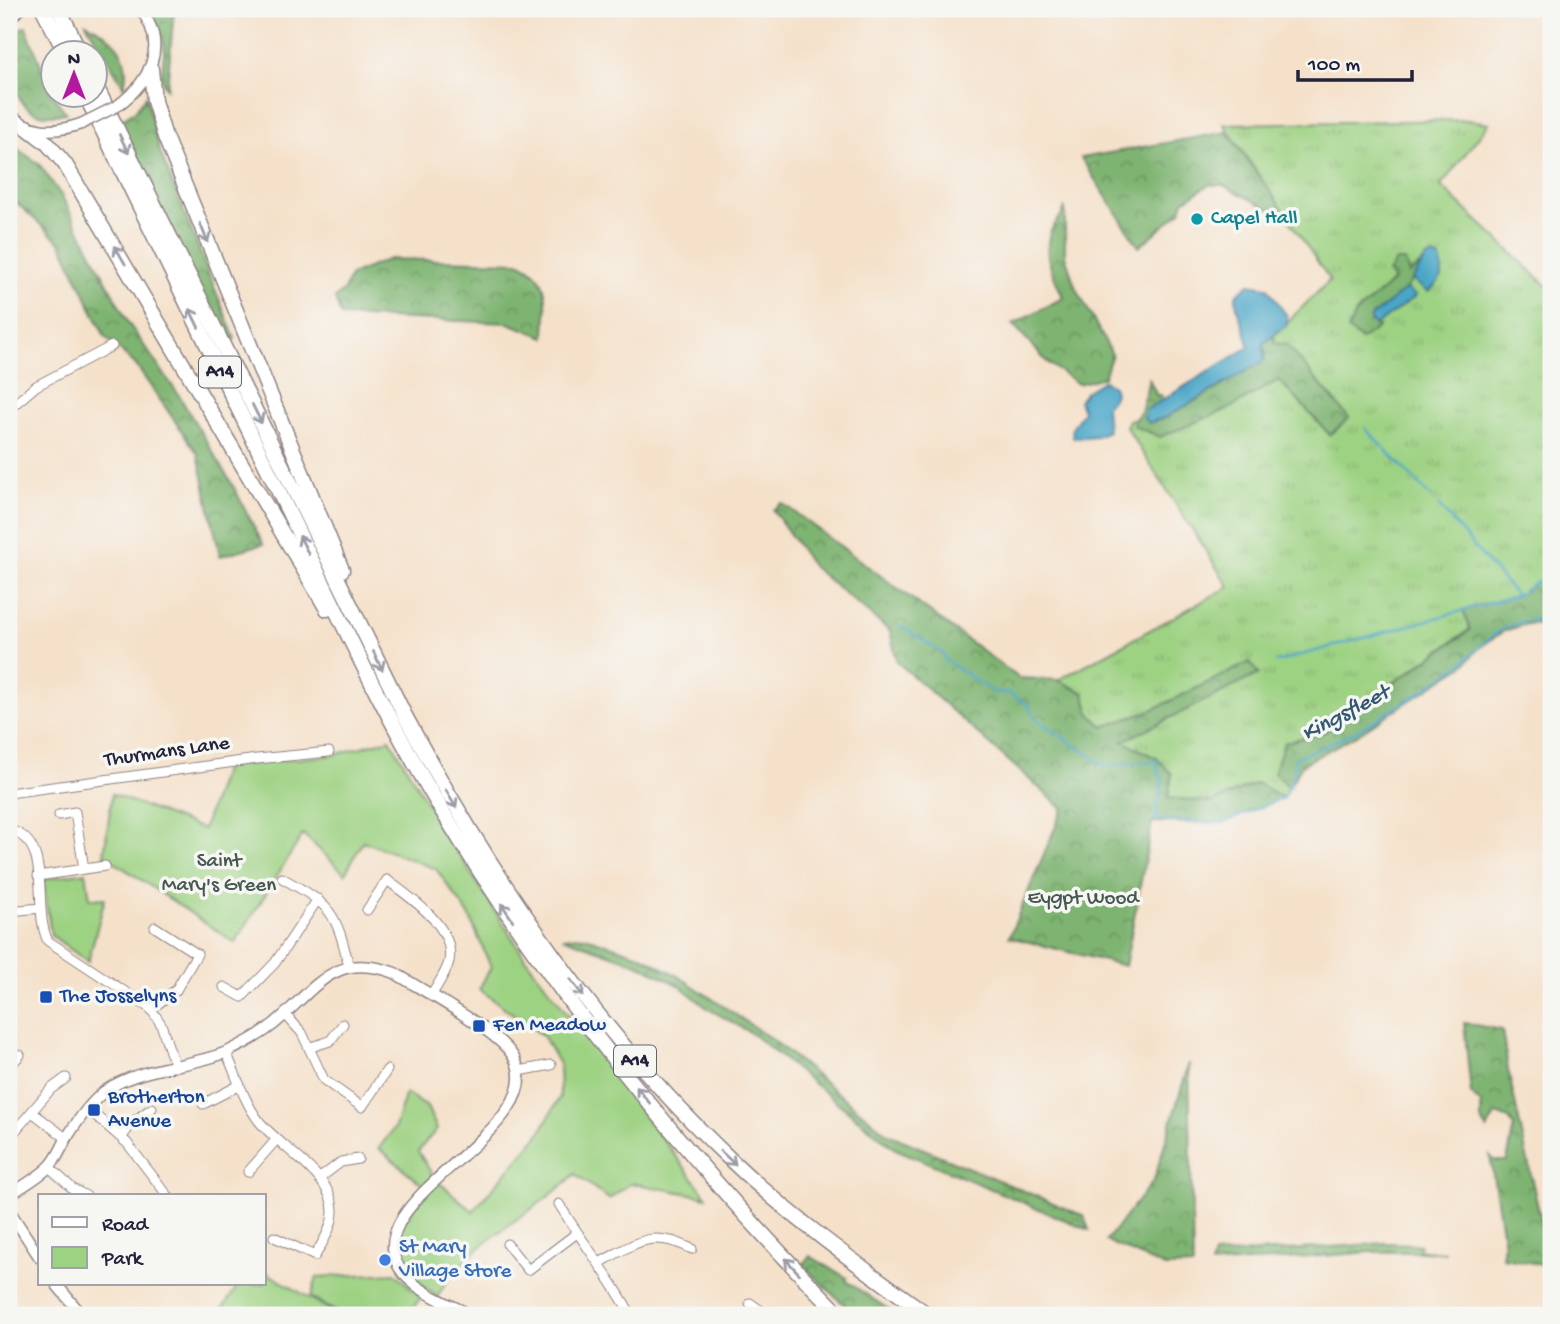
<svg xmlns="http://www.w3.org/2000/svg" width="1560" height="1324" font-family="'Gochi Hand',sans-serif">
	<style>
		.grass { fill: url(#grass-tufts); stroke: #607a5f; stroke-width: 2 }
		.forest { fill: url(#forest-crowns); stroke: #506b56; stroke-width: 2 }
		.green { fill: #9ed283; stroke: #607a5f; stroke-width: 2 }
		.water { fill: #48a6c7; stroke: #356481; stroke-width: 2 }
		.lines { fill: none; stroke-linecap: round; stroke-linejoin: round }
		.stream { stroke: #48a6c7; stroke-width: 2.5 }
		.minor-casing { stroke: #8c8282; stroke-width: 11 }
		.tertiary-casing { stroke: #8c8282; stroke-width: 13 }
		.trunk-casing { stroke: #8c8282; stroke-width: 17 }
		.minor { stroke: #fff; stroke-width: 9 }
		.tertiary { stroke: #fff; stroke-width: 10 }
		.trunk { stroke: #fff; stroke-width: 14 }
		.tertiary-bridge-casing { stroke: #8c8282; stroke-width: 13; stroke-linecap: butt }
		.tertiary-bridge { stroke: #fff; stroke-width: 10 }
		.oneway { stroke: #9c9ca7 }
		.culture-dot { fill: #0f9aa8; stroke: #f6f6f2; stroke-width: 2.5 }
		.transit-dot { fill: #1a4fb4; stroke: #f6f6f2; stroke-width: 2.5 }
		.shop-dot { fill: #3f7fe0; stroke: #f6f6f2; stroke-width: 2.5 }
		.labels { text-anchor: middle; dominant-baseline: central; stroke-width: 7; stroke-linejoin: round; paint-order: stroke }
		.shield { fill: #f6f6f2; stroke: #626272; stroke-width: 2 }
		.shield-label { font-size: 19px; font-weight: bold; fill: #22223b }
		.culture-label { font-size: 21px; fill: #0d838f; stroke: #f6f6f2; text-anchor: start }
		.street-label { font-size: 21px; fill: #22223b; stroke: #f6f6f2 }
		.park-label { font-size: 21px; fill: #475751; stroke: #f6f6f2 }
		.transit-label { font-size: 21px; fill: #164399; stroke: #f6f6f2; text-anchor: start }
		.shop-label { font-size: 21px; fill: #366cbe; stroke: #f6f6f2; text-anchor: start }
		.water-label { font-size: 23px; font-style: italic; fill: #315773; stroke: #f6f6f2 }
	</style>
	<defs>
		<pattern id="grass-tufts" width="24" height="20" patternUnits="userSpaceOnUse" patternTransform="scale(1.75)"><rect width="24" height="20" fill="#9ed283"/><path d="M3 7l-1-3M5 7V3M7 7l1-3M15 17l-1-3M17 17v-4M19 17l1-3" fill="none" stroke="#88b472"/></pattern>
		<pattern id="forest-crowns" width="20" height="18" patternUnits="userSpaceOnUse" patternTransform="scale(1.75)"><rect width="20" height="18" fill="#7eb471"/><path d="M2 6a3 3 0 1 1 6 0M12 15a3 3 0 1 1 6 0" fill="none" stroke="#67925e"/></pattern>
	</defs>
	<rect width="100%" height="100%" fill="#f6f6f2"/>
	<filter id="ink" filterUnits="userSpaceOnUse"><feTurbulence type="fractalNoise" baseFrequency=".0143" numOctaves="2"/><feDisplacementMap in="SourceGraphic" scale="14" xChannelSelector="R" yChannelSelector="G"/><feConvolveMatrix kernelMatrix="1 2 1 2 8 2 1 2 1" color-interpolation-filters="sRGB"/></filter>
	<filter id="wash" filterUnits="userSpaceOnUse"><feTurbulence type="fractalNoise" baseFrequency=".00686" numOctaves="4" result="noise"/><feDisplacementMap in="SourceGraphic" scale="28" xChannelSelector="R" yChannelSelector="G"/><feGaussianBlur stdDeviation="1.57" result="paint"/><feColorMatrix in="noise" values="0 0 0 0 0 0 0 0 0 0 0 0 0 0 0 0 0 1.4 0 .05"/><feComposite in="paint" operator="in"/></filter>
	<g filter="url(#wash)">
		<rect width="100%" height="100%" fill="#f5e1ca"/>
		<!-- grass -->
		<path class="grass" d="M 1469,120 L 1489,123 L 1441,186 L 1551,290 L 1551,573 L 1516,596 L 1464,610 L 1470,629 L 1323,732 L 1284,743 L 1274,773 L 1289,787 L 1283,798 L 1257,783 L 1213,802 L 1167,798 L 1158,759 L 1122,741 L 1258,674 L 1250,662 L 1152,710 L 1103,727 L 1090,714 L 1084,693 L 1058,680 L 1229,587 L 1126,427 L 1129,420 L 1135,419 L 1134,426 L 1279,380 L 1330,435 L 1348,419 L 1275,343 L 1274,335 L 1330,280 L 1224,124 Z"/>
		<!-- forest -->
		<path class="forest" d="M 151,9 L 174,9 L 167,89 C 156,77 166,61 164,46 C 163,33 154,21 151,9 Z
			M 86,23 C 113,36 132,54 124,87 Z
			M 26,27 L 52,94 L 66,113 C 11,127 4,68 14,30 Z
			M 146,96 L 160,152 L 235,339 L 225,343 L 117,122 L 135,111 Z
			M 1227,132 L 1291,220 L 1223,185 L 1208,185 L 1184,201 L 1181,211 L 1139,247 L 1081,158 Z
			M 9,143 L 39,164 L 61,195 L 129,324 L 178,394 L 232,484 L 263,544 L 220,556 L 198,454 L 135,364 L 105,337 L 61,243 L 9,196 Z
			M 1065,207 L 1065,255 L 1075,286 L 1112,354 L 1104,377 L 1078,384 L 1047,362 L 1013,324 L 1063,298 C 1054,273 1041,257 1051,231 C 1055,222 1062,217 1065,207 Z
			M 389,259 L 518,262 C 553,276 546,305 545,337 L 508,323 L 341,316 L 335,298 L 344,290 L 351,275 Z
			M 1396,261 L 1405,261 L 1409,274 L 1424,261 L 1406,289 L 1372,316 L 1375,326 L 1379,327 L 1361,340 L 1348,330 L 1355,314 L 1394,280 L 1388,273 Z
			M 1274,335 L 1275,343 L 1287,345 L 1349,418 L 1330,435 L 1279,380 L 1228,409 L 1160,437 L 1134,426 L 1135,419 L 1141,412 L 1149,379 L 1157,396 L 1161,395 L 1164,401 L 1146,410 L 1166,417 L 1227,383 L 1266,355 L 1264,343 Z
			M 782,503 L 1019,678 L 1058,680 L 1084,693 L 1090,714 L 1103,727 L 1152,710 L 1250,662 L 1259,674 L 1123,741 L 1158,759 L 1172,774 L 1168,798 L 1213,802 L 1257,783 L 1283,798 L 1223,823 L 1152,822 L 1125,966 L 1009,937 L 1063,809 L 897,662 L 890,631 L 813,567 L 773,510 Z
			M 1551,573 L 1551,623 L 1527,624 L 1504,631 L 1479,648 L 1462,667 L 1358,734 L 1302,765 L 1289,787 L 1274,773 L 1284,743 L 1323,732 L 1470,630 L 1463,610 L 1516,596 Z
			M 575,936 L 586,937 L 640,955 L 680,977 L 773,1040 L 888,1134 L 1084,1216 L 1089,1230 L 895,1149 L 751,1033 L 707,1008 L 680,986 L 640,965 L 565,938 Z
			M 1464,1023 L 1502,1030 L 1508,1070 L 1549,1258 L 1546,1265 L 1502,1258 L 1504,1244 L 1490,1156 L 1495,1161 L 1507,1161 L 1514,1126 L 1509,1119 L 1496,1114 L 1487,1129 L 1481,1120 L 1481,1104 L 1471,1094 Z
			M 1189,1063 L 1193,1266 L 1165,1267 L 1106,1241 L 1154,1180 Z
			M 1386,1243 L 1415,1244 L 1420,1245 L 1419,1250 L 1446,1252 L 1372,1252 L 1211,1265 L 1214,1255 Z
			M 810,1256 L 847,1278 L 846,1281 L 897,1315 L 855,1315 L 802,1265 Z"/>
		<!-- green -->
		<path class="green" d="M 390,739 L 437,820 L 526,959 L 707,1197 L 631,1183 L 609,1199 L 575,1174 C 531,1217 468,1241 437,1297 L 401,1270 L 396,1234 L 426,1188 L 379,1148 L 395,1127 L 406,1093 L 427,1107 L 437,1129 L 418,1151 L 435,1179 L 473,1211 L 538,1136 L 560,1097 L 559,1064 L 543,1036 L 479,989 L 491,967 L 469,915 L 436,869 L 363,841 L 345,874 L 303,834 L 235,943 L 104,855 L 112,794 L 203,829 L 225,766 L 334,755 Z
			M 86,872 L 90,899 L 105,898 L 88,962 L 51,935 L 43,879 Z
			M 264,1271 L 338,1315 L 219,1314 L 239,1284 L 264,1284 Z
			M 395,1273 L 421,1297 L 408,1315 L 342,1315 L 311,1297 L 317,1277 Z"/>
		<!-- water -->
		<path class="water" d="M 1432,256 L 1440,259 C 1446,274 1440,282 1428,292 L 1412,280 L 1426,258 Z
			M 1249,284 L 1267,287 L 1287,316 L 1287,325 L 1264,343 L 1264,361 L 1166,417 L 1149,423 L 1144,418 L 1146,410 L 1249,347 C 1247,329 1235,313 1236,295 Z
			M 1406,289 L 1416,296 L 1375,326 L 1370,320 L 1372,316 Z
			M 1103,381 L 1113,386 C 1118,396 1111,399 1106,407 L 1108,431 L 1097,436 L 1073,438 L 1072,429 L 1083,411 L 1079,401 L 1085,392 Z"/>
		<g class="lines">
			<!-- stream -->
			<path class="stream" d="M 1365,428 L 1432,498
				M 1438,505 L 1516,595
				M 900,626 L 943,653 L 944,659 L 993,692 L 1009,693 L 1028,705 L 1035,718 L 1105,766 L 1157,761 L 1158,773 L 1163,780 L 1155,819 L 1223,823 L 1283,798 L 1294,775 L 1295,758 C 1349,739 1403,705 1450,672 C 1495,640 1488,622 1551,618
				M 1276,662 L 1516,596 L 1551,573"/>
		</g>
	</g>
	<g filter="url(#ink)">
		<g class="lines">
			<defs>
				<path id="minor" d="M 9,409 L 36,386 L 112,346
					M 9,793 L 257,759 L 329,752
					M 59,815 L 75,812 L 84,869
					M 9,830 C 55,841 31,909 48,941 L 151,1009 L 161,1024 L 175,1067
					M 38,876 L 105,866
					M 282,878 C 332,906 335,910 349,966
					M 367,910 L 387,880 C 409,897 456,927 449,961 C 447,972 437,985 431,996
					M 9,911 L 41,908
					M 224,987 L 242,997 L 275,963 L 318,899
					M 151,1009 L 176,990 L 197,954 L 155,927
					M 285,1014 L 302,1033 L 324,1080 L 362,1107 L 387,1070
					M 311,1047 L 330,1041 L 343,1024
					M 226,1052 C 236,1074 244,1102 259,1121 C 280,1148 333,1175 333,1211 C 333,1227 322,1243 315,1256 L 274,1237
					M 9,1066 L 20,1055
					M 519,1071 L 551,1065
					M 203,1104 L 240,1085
					M 87,1108 L 127,1143 L 168,1196
					M 32,1112 L 66,1138
					M 9,1138 L 51,1089 L 66,1078
					M 121,1138 L 133,1122 L 152,1108
					M 49,1167 L 73,1189 L 86,1196
					M 248,1172 L 276,1140
					M 320,1178 L 341,1162 L 358,1159
					M 559,1204 C 582,1242 610,1276 631,1315
					M 507,1244 L 528,1270 L 577,1233
					M 601,1262 C 638,1242 651,1229 692,1249
					M 750,1303 L 767,1315"/>
				<path id="tertiary" d="M 9,19 L 20,9
					M 117,106 C 150,82 169,45 140,9
					M 9,112 C 28,134 54,133 81,124
					M 9,1195 C 22,1187 37,1178 48,1168 C 58,1159 61,1147 68,1136 C 78,1120 90,1103 105,1091 C 140,1066 188,1068 227,1052 C 246,1043 266,1032 281,1018 C 319,983 338,952 395,973 C 423,991 497,1030 513,1056 C 558,1130 345,1199 403,1273 C 418,1292 449,1304 471,1315
					M 9,1210 L 40,1258
					M 56,1284 L 82,1315"/>
				<path id="trunk" d="M 43,9 L 65,52
					M 59,9 L 80,52
					M 151,69 L 154,101 L 165,137 L 342,570
					M 94,82 L 404,714 C 491,877 597,1034 732,1161 C 792,1218 861,1267 928,1315
					M 85,94 C 154,236 223,377 292,519 C 339,616 385,716 441,809 C 552,994 689,1162 840,1315
					M 26,127 L 47,143 L 65,164 L 327,609"/>
			</defs>
			<!-- minor casing -->
			<use href="#minor" class="minor-casing"/>
			<!-- tertiary casing -->
			<use href="#tertiary" class="tertiary-casing"/>
			<!-- trunk casing -->
			<use href="#trunk" class="trunk-casing"/>
			<!-- minor -->
			<use href="#minor" class="minor"/>
			<!-- tertiary -->
			<use href="#tertiary" class="tertiary"/>
			<!-- trunk -->
			<use href="#trunk" class="trunk"/>
			<defs>
				<path id="tertiary-bridge" d="M 81,124 L 117,106"/>
			</defs>
			<!-- tertiary-bridge casing -->
			<use href="#tertiary-bridge" class="tertiary-bridge-casing"/>
			<!-- tertiary-bridge -->
			<use href="#tertiary-bridge" class="tertiary-bridge"/>
		</g>
		<!-- one-way arrows -->
		<defs><path id="oneway-shaft" d="M-6 0H5M1.5-3L5.5 0L1.5 3" fill="none" stroke-width="1.6" stroke-linecap="round" stroke-linejoin="round" transform="scale(1.75)"/></defs>
		<g class="oneway">
			<use href="#oneway-shaft" transform="translate(124 144) rotate(64)"/>
			<use href="#oneway-shaft" transform="translate(204 233) rotate(68)"/>
			<use href="#oneway-shaft" transform="translate(120 255) rotate(-120)"/>
			<use href="#oneway-shaft" transform="translate(194 318) rotate(-116)"/>
			<use href="#oneway-shaft" transform="translate(257 414) rotate(64)"/>
			<use href="#oneway-shaft" transform="translate(304 545) rotate(-116)"/>
			<use href="#oneway-shaft" transform="translate(378 661) rotate(64)"/>
			<use href="#oneway-shaft" transform="translate(451 799) rotate(60)"/>
			<use href="#oneway-shaft" transform="translate(507 912) rotate(-124)"/>
			<use href="#oneway-shaft" transform="translate(577 988) rotate(53)"/>
			<use href="#oneway-shaft" transform="translate(643 1095) rotate(-129)"/>
			<use href="#oneway-shaft" transform="translate(728 1158) rotate(43)"/>
			<use href="#oneway-shaft" transform="translate(792 1266) rotate(-133)"/>
		</g>
	</g>
	<!-- markers -->
	<circle class="culture-dot" cx="1197" cy="219" r="7"/>
	<g class="transit-dot">
		<rect x="39" y="990" width="14" height="14" rx="3.5"/>
		<rect x="472" y="1019" width="14" height="14" rx="3.5"/>
		<rect x="87" y="1103" width="14" height="14" rx="3.5"/>
	</g>
	<circle class="shop-dot" cx="385" cy="1260" r="7"/>
	<g class="labels">
		<!-- shield labels -->
		<g class="shield">
			<rect x="199" y="356.5" width="42" height="31" rx="5"/>
			<rect x="614" y="1045.5" width="42" height="31" rx="5"/>
		</g>
		<g class="shield-label">
			<text x="220" y="372">A14</text>
			<text x="635" y="1061">A14</text>
		</g>
		<!-- culture labels -->
		<g class="culture-label">
			<text x="1211" y="219">Capel Hall</text>
		</g>
		<!-- street labels -->
		<g class="street-label">
			<text transform="translate(167 753) rotate(-8)">Thurmans Lane</text>
		</g>
		<!-- park labels -->
		<g class="park-label">
			<text x="219" y="862">Saint<tspan x="219" dy="24">Mary's Green</tspan></text>
			<text x="1083" y="899">Eygpt Wood</text>
		</g>
		<!-- transit labels -->
		<g class="transit-label">
			<text x="60" y="997">The Josselyns</text>
			<text x="493" y="1026">Fen Meadow</text>
			<text x="108" y="1098">Brotherton<tspan x="108" dy="24">Avenue</tspan></text>
		</g>
		<!-- shop labels -->
		<g class="shop-label">
			<text x="399" y="1248">St Mary<tspan x="399" dy="24">Village Store</tspan></text>
		</g>
		<!-- water labels -->
		<g class="water-label">
			<text transform="translate(1346 714) rotate(-28)">Kingsfleet</text>
		</g>
	</g>
	<!-- margin -->
	<rect width="1560" height="1324" fill="none" stroke="#f6f6f2" stroke-width="35"/>
	<!-- legend -->
	<rect x="38" y="1194" width="228" height="91" fill="#f6f6f2" stroke="#a1a1a9" stroke-width="2"/>
	<rect x="52" y="1217" width="35" height="10" fill="#ffffff" stroke="#a1a1a9" stroke-width="2"/>
	<text x="102" y="1230" font-size="21" fill="#22223b">Road</text>
	<rect x="52" y="1247" width="35" height="21" fill="#9ed283" stroke="#a1a1a9" stroke-width="2"/>
	<text x="102" y="1264" font-size="21" fill="#22223b">Park</text>
	<!-- north arrow -->
	<g transform="translate(74 74)"><circle r="33" fill="#f6f6f2" stroke="#a1a1a9" stroke-width="2"/>
	<path d="M0-5L12 26L0 18L-12 26Z" fill="#b5179e"/>
	<text y="-10" font-size="19" font-weight="bold" text-anchor="middle" fill="#22223b">N</text>
	</g>
	<!-- scale -->
	<path d="M1298 70v10h114v-10" fill="none" stroke="#22223b" stroke-width="3.5"/>
	<text x="1308" y="70" font-size="21" fill="#22223b" stroke="#f6f6f2" stroke-width="5" paint-order="stroke">100 m</text>
</svg>
